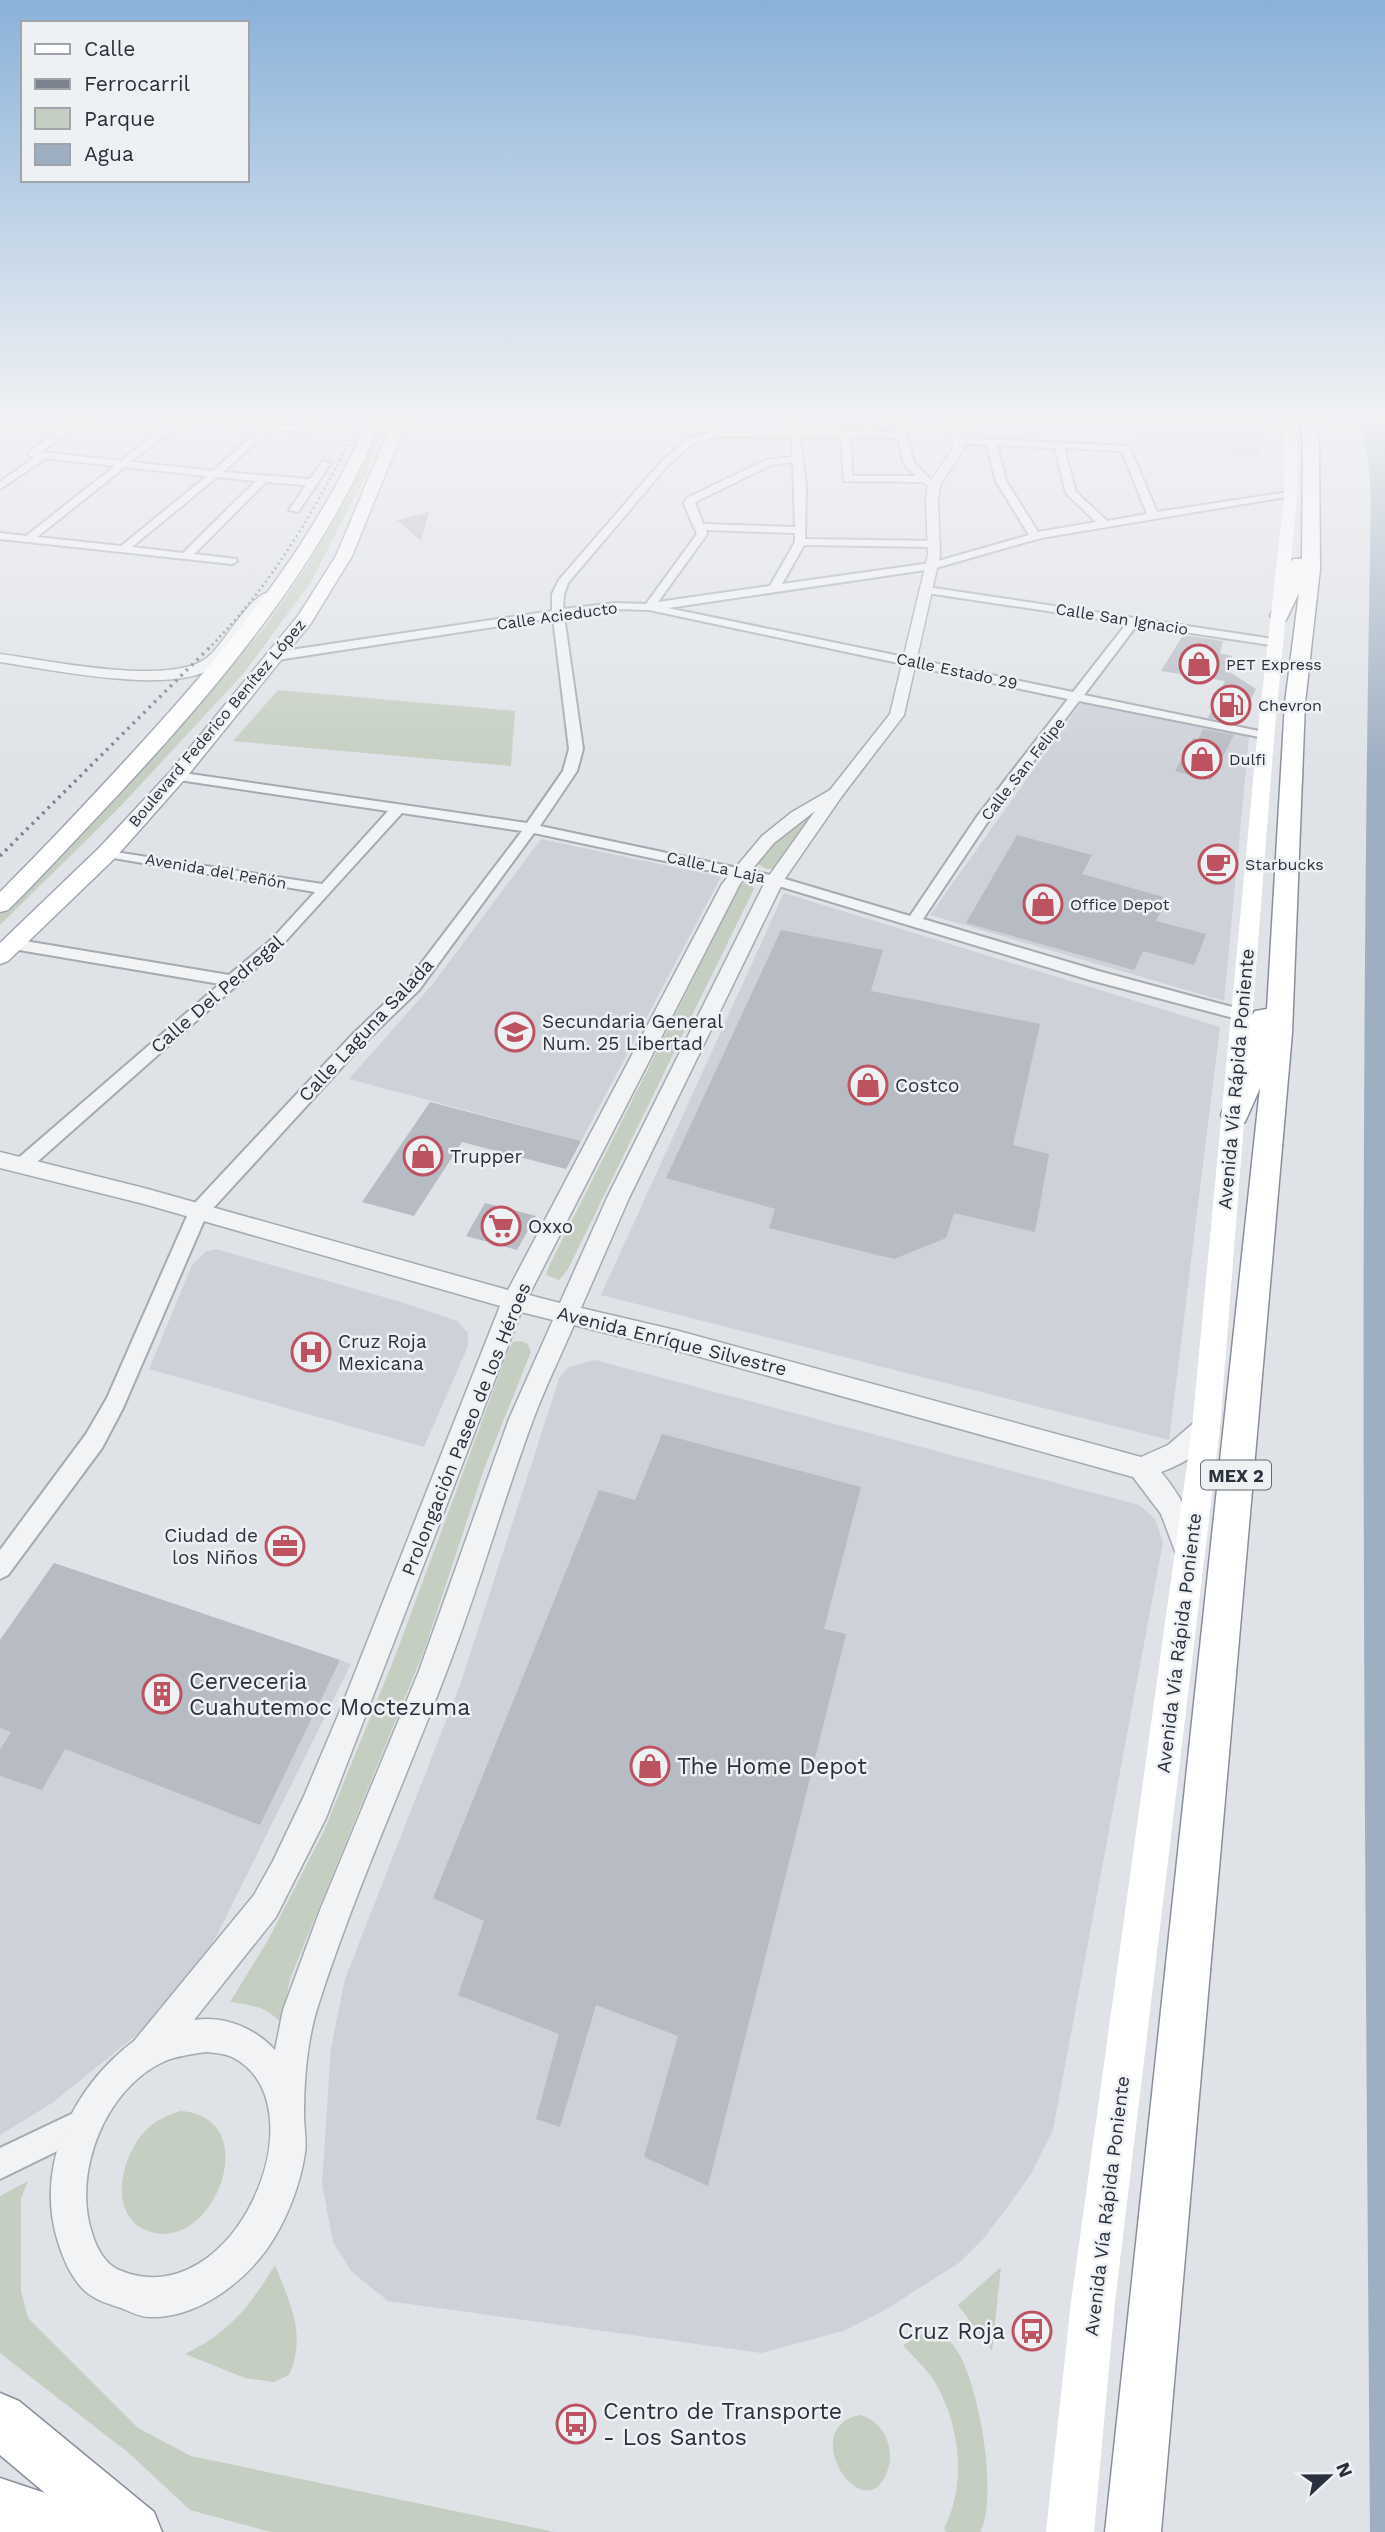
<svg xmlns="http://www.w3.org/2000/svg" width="1385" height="2532" font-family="'Work Sans',sans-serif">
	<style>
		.built { fill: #ced1d8 }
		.green { fill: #c5cfc1 }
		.water { fill: #9eafc2 }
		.building { fill: #b7bbc3 }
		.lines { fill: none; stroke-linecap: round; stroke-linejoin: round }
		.minor-casing { stroke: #a5a9b0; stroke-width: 4 }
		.tertiary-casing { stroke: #a5a9b0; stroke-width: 3 }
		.primary-casing { stroke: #a0a6b1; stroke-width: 3 }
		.trunk-casing { stroke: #88909b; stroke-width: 3 }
		.minor { fill: #f1f3f5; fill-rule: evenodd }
		.tertiary { fill: #f1f3f5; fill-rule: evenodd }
		.secondary { fill: #fff; fill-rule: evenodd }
		.primary { fill: #fff; fill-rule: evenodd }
		.trunk { fill: #fff; fill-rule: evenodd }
		.rail-far1 { stroke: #7b828e; stroke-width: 2.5; stroke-dasharray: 2 3.5; stroke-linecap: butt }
		.rail { stroke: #7b828e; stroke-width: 3.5; stroke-dasharray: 2.5 5; stroke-linecap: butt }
		.labels { text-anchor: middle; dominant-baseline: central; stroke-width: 5; stroke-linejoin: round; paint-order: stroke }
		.far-street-label { font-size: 16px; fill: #2a303c; stroke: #eef1f4 }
		.far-poi-label { font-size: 16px; fill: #2a303c; stroke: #eef1f4; text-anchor: start }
		.shield { fill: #eef1f4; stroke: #656a73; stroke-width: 2 }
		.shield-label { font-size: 18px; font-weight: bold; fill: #2a303c }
		.street-label { font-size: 19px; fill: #2a303c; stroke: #eef1f4 }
		.poi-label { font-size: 19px; fill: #2a303c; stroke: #eef1f4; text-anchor: start }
		.near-poi-label { font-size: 23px; fill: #2a303c; stroke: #eef1f4; text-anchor: start }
	</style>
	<rect width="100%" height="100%" fill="#dfe2e7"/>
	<!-- built -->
	<path class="built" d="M 965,418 L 1254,418 L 1261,457 L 1145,448 L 1136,431 L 968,426 Z
		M 1081,703 L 1249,737 L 1224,1001 L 930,915 Z
		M 541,839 L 721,877 L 581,1141 L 349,1079 L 432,985 Z
		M 784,893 L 1220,1027 L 1169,1440 L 601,1295 Z
		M 216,1249 L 401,1302 L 457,1321 L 468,1333 L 468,1346 L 424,1447 L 149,1369 L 192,1265 L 205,1252 Z
		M 595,1360 L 1139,1505 L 1155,1519 L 1163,1542 L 1053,2130 L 1032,2172 L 1006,2209 L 983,2239 L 959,2263 L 885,2310 L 843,2331 L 761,2353 L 388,2301 L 352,2272 L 333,2242 L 322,2184 L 331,2048 L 345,1979 L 460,1685 L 560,1376 L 569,1367 Z
		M 54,1563 L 351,1664 L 217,1935 L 186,1988 L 145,2028 L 52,2103 L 0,2135 L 0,1640 Z"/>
	<!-- green -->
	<path class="green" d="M 379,427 L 377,445 L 367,473 L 311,582 L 244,673 L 117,810 L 0,925 L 0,909 L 84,826 L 261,632 L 307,566 L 358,473 Z
		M 278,690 L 515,711 L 511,766 L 233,741 Z
		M 816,810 L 777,869 L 766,869 L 756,863 L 756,858 L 810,811 Z
		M 744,883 L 750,884 L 754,889 L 568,1269 L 559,1280 L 546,1275 L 549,1266 L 740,886 Z
		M 521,1341 L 528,1344 L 531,1352 L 484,1469 L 424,1651 L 290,1979 L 281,2023 C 267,2006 250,2005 230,2002 L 267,1942 L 324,1831 L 396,1654 L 508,1351 L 513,1342 Z
		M 180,2111 C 266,2116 215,2251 151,2232 C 105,2219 121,2154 147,2129 C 156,2120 168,2115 180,2111 Z
		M 28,2181 L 21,2198 L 21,2291 L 28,2318 L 138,2428 L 191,2456 L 555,2532 L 271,2532 L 190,2510 L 130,2454 L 0,2353 L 0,2196 Z
		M 275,2265 C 290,2304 307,2334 289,2375 L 274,2382 L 245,2378 L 185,2354 C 229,2333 250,2306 275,2265 Z
		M 1001,2267 L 992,2351 L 958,2305 Z
		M 932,2329 C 941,2334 950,2340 956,2349 C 979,2382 999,2497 980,2532 L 946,2532 L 944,2528 C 967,2484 960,2425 935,2382 C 927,2369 913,2357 903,2345 Z
		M 860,2415 C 884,2421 896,2449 887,2472 C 864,2532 795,2428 860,2415 Z"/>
	<!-- water -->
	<path class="water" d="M 1358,418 L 1385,418 L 1385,2532 L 1370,2532 C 1365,1853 1358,1174 1371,496 L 1368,459 Z"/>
	<!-- building -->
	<path class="building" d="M 429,512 L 421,541 L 397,520 Z
		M 1183,635 L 1223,641 L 1220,653 L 1232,656 L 1231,673 L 1256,689 L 1239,724 L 1208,718 L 1225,681 L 1161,671 Z
		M 1203,729 L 1234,735 L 1211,780 L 1175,771 L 1193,738 L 1198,739 Z
		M 1017,835 L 1092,855 L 1082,874 L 1167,898 L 1156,921 L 1206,934 L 1194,965 L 1143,951 L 1134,970 L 966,923 Z
		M 1216,850 L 1232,856 L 1228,882 L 1200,873 L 1211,851 Z
		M 781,930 L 883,950 L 871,991 L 1040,1024 L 1013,1145 L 1049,1154 L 1035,1232 L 954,1213 L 946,1238 L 894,1259 L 769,1228 L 775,1209 L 666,1178 Z
		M 430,1102 L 581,1141 L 566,1169 L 462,1142 L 414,1216 L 362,1202 Z
		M 485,1203 L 536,1216 L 517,1250 L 466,1236 Z
		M 662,1434 L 861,1487 L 824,1629 L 846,1634 L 708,2186 L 644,2157 L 678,2036 L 596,2005 L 560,2127 L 536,2119 L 559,2034 L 458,1995 L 484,1921 L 433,1898 L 599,1490 L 635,1500 Z
		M 54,1563 L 340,1660 L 260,1825 L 65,1749 L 42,1790 L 0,1776 L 0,1750 L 11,1732 L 0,1728 L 0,1640 Z"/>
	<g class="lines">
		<defs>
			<path id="minor" d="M 77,418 L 88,418 L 41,452 L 121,461 L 172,421 L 167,418 L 198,418 L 302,427 L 308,418 L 316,418 L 309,431 L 270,430 L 223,472 L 310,479 L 323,461 L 331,463 L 298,512 L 289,510 L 306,485 L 266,482 L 194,554 L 236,559 L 237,561 L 232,564 L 0,539 L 0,533 L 26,536 L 115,466 L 46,458 L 0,489 L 0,482 L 35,457 L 29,456 L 29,452 ZM 182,422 L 260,429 L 213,471 L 131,462 ZM 125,467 L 207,476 L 121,546 L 37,537 ZM 217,477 L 256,481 L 183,553 L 132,547 Z
				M 789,418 L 797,418 L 799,431 L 896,432 L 892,418 L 901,418 L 914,463 L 934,483 L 929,486 L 922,482 L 844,481 L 841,437 L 800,437 L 806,487 L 805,539 L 935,541 L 940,544 L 935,547 L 804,545 L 782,584 L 931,563 L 1029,535 L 996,481 L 987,445 L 957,443 L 955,441 L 960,438 L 1129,446 L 1157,512 L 1295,491 L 1295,495 L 1291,496 L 1041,538 L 932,569 L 668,608 L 1073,692 L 1127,623 L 927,593 L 921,590 L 927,587 L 1281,640 L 1281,644 L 1277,646 L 1137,625 L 1084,695 L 1264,732 L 1269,733 L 1269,739 L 1079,701 L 987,823 L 923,919 L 1102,972 L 1247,1011 L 1249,1015 L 1247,1019 L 1241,1020 L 1090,980 L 772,884 L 534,833 L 419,990 L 363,1044 L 206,1216 L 123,1408 L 102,1448 L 8,1575 L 0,1579 L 0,1550 L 86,1434 L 107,1398 L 191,1207 L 351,1036 L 407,982 L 522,831 L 402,813 L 282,945 L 28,1170 L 16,1170 L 13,1165 L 16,1160 L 220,984 L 13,949 L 8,947 L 5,944 L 8,941 L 13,939 L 229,975 L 272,939 L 315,892 L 107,857 L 102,856 L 102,850 L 322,884 L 388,811 L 172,779 L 170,776 L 177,772 L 527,823 L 563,771 L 569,749 L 553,618 L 277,660 L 271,656 L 277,652 L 552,611 L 552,594 L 559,580 L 662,461 L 687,439 L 717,430 L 790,431 ZM 718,436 L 791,437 L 793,457 L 766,460 L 687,498 L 684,504 L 697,534 L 646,604 L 616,603 L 563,609 L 564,594 L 568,583 L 668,465 L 693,443 ZM 851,437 L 898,438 L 904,464 L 916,476 L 852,476 ZM 997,445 L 1055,448 L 1066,493 L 1096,522 L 1038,532 L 1006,481 ZM 1064,448 L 1122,451 L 1147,514 L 1107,521 L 1076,492 ZM 793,462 L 795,527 L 703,524 L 695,502 L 771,465 ZM 706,530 L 795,533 L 795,542 L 770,586 L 658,602 L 707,534 ZM 616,609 L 649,610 L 1068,699 L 976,818 L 910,916 L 775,876 L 540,826 L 577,771 L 583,749 L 564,616 Z
				M 84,2108 L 94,2113 L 99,2123 L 94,2133 L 0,2179 L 0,2148 Z"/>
			<path id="tertiary" d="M 949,418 L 959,418 L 964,443 L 963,450 L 940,485 L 938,500 L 940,555 L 904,715 L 842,796 L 784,880 L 629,1198 L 581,1308 L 675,1330 L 1141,1457 L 1168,1445 L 1197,1420 L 1206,1417 L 1215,1420 L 1219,1428 C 1208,1450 1183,1464 1161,1472 C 1181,1495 1193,1521 1200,1550 L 1196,1559 L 1187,1562 L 1178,1559 L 1161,1514 L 1133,1477 L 675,1350 L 574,1325 C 560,1357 545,1388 533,1420 C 502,1504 478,1590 446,1673 C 404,1784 354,1893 318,2006 C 307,2040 304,2081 304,2116 C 304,2128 307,2141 305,2153 C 300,2186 286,2222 267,2249 C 241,2285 195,2319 149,2317 C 140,2317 129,2311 121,2308 C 106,2303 92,2299 82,2288 C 70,2275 63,2258 58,2242 C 34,2166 73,2087 134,2041 L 254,1895 L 273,1861 L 304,1796 L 339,1713 L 500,1306 L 144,1204 L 0,1168 L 0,1152 L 144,1188 L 508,1290 L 722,884 L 762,836 L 792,812 L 830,790 L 890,714 L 928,555 L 926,500 L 928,485 L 952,450 L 953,443 ZM 815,811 L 766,880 L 607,1198 L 560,1303 L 529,1295 L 740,884 L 774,843 ZM 521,1312 L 553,1320 L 509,1419 L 419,1671 L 320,1910 L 283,2010 L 275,2050 C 255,2028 224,2015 194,2020 L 276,1917 L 326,1818 ZM 206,2052 C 214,2053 224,2053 232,2057 C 325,2103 234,2319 119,2270 C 105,2264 96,2247 92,2233 C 72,2173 105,2088 165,2061 C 177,2056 192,2054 206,2052 Z
				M 266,593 L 273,597 C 255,620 237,650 213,667 C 174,696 48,669 0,662 L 0,654 C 46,660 175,688 209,656 C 225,642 248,599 266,593 Z"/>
			<path id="primary" d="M 369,418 L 383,418 C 307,602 163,748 28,890 L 8,910 L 0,912 L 0,892 C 46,846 91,798 135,750 C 229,647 313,547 369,418 Z
				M 394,418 L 408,418 L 352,556 L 311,623 L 184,780 L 115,858 L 8,961 L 0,964 L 0,943 L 99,848 L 170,772 L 298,616 L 336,556 Z"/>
			<path id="trunk" d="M 1300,418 L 1314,418 L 1319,444 L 1320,569 L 1305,703 L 1292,1033 L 1161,2532 L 1105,2532 L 1260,1088 L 1245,1122 L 1235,1125 L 1225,1122 L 1221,1115 L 1232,1087 L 1251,1017 L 1255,1011 L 1267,1009 L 1285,703 L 1299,593 L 1286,620 L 1279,622 L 1270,616 L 1280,596 L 1290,563 L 1293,559 L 1302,559 L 1303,444 Z
				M 0,2393 L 19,2401 L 154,2512 L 162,2532 L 0,2532 L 0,2478 L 45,2493 L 0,2455 Z"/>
		</defs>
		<!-- minor casing -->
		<use href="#minor" class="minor-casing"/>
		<!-- tertiary casing -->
		<use href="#tertiary" class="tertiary-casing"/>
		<!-- primary casing -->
		<use href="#primary" class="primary-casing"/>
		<!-- trunk casing -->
		<use href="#trunk" class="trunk-casing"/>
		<!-- minor -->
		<use href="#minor" class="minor"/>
		<!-- tertiary -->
		<use href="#tertiary" class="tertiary"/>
		<!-- secondary -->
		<path class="secondary" d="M 1282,418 L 1294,418 L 1298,450 L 1297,498 L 1274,739 L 1220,1428 L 1115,2302 L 1094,2532 L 1046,2532 L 1071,2302 L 1192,1428 L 1257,739 L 1284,498 L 1285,450 Z"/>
		<!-- primary -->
		<use href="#primary" class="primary"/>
		<!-- trunk -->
		<use href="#trunk" class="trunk"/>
		<!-- rail-far1 -->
		<path class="rail-far1" d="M 208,649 C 279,578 316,505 363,418"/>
		<!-- rail -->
		<path class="rail" d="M 0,856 L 210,647"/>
	</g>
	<!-- sky -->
	<linearGradient id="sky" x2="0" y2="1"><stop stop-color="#8ab2d9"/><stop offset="0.54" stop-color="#f1f2f4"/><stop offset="1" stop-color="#f1f2f4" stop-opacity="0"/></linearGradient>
	<rect width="1385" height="772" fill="url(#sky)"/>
	<!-- icons -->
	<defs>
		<symbol id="shop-ring" viewBox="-11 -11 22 22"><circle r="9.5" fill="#eef1f4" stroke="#bd5261" stroke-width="1.5"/><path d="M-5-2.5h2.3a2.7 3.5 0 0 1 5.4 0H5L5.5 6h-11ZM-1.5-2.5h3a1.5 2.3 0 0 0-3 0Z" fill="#bd5261"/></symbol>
		<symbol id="fuel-ring" viewBox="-11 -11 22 22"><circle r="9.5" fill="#eef1f4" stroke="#bd5261" stroke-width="1.5"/><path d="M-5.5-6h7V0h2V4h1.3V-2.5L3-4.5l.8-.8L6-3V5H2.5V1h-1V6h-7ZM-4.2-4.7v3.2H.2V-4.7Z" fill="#bd5261"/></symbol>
		<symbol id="cafe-ring" viewBox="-11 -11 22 22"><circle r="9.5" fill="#eef1f4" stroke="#bd5261" stroke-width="1.5"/><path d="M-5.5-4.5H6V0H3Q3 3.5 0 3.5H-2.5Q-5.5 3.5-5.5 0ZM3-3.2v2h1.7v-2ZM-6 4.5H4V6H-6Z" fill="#bd5261"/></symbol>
		<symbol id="school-ring" viewBox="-11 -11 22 22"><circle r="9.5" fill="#eef1f4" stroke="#bd5261" stroke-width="1.5"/><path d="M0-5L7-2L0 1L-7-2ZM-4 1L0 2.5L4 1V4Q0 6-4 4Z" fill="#bd5261"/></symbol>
		<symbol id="supermarket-ring" viewBox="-11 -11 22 22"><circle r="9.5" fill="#eef1f4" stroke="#bd5261" stroke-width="1.5"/><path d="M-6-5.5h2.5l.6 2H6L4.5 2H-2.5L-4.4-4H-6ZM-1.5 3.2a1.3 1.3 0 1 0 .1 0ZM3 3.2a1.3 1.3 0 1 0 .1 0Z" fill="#bd5261"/></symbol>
		<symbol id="hospital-ring" viewBox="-11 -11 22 22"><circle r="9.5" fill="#eef1f4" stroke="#bd5261" stroke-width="1.5"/><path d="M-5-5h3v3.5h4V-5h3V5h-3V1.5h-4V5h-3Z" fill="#bd5261"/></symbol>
		<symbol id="office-ring" viewBox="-11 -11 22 22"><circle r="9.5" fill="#eef1f4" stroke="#bd5261" stroke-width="1.5"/><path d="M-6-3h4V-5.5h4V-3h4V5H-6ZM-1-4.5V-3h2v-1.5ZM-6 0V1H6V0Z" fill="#bd5261"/></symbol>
		<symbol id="building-ring" viewBox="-11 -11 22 22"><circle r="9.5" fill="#eef1f4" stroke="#bd5261" stroke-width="1.5"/><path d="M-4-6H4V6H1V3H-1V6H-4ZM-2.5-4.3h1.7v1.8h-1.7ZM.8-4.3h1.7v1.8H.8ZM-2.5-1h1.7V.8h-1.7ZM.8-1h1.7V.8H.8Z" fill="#bd5261"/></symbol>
		<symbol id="bus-ring" viewBox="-11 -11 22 22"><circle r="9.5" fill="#eef1f4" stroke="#bd5261" stroke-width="1.5"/><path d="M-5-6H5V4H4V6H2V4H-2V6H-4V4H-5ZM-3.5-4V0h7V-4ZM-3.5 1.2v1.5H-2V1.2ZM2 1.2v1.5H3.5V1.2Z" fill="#bd5261"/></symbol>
	</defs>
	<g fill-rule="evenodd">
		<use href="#shop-ring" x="1177" y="642" width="44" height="44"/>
		<use href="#fuel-ring" x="1209" y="683" width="44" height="44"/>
		<use href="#shop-ring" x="1180" y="737" width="44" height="44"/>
		<use href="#cafe-ring" x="1196" y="842" width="44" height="44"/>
		<use href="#shop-ring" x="1021" y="882" width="44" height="44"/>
		<use href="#school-ring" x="493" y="1010" width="44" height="44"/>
		<use href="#shop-ring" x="846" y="1063" width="44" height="44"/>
		<use href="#shop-ring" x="401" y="1134" width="44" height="44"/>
		<use href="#supermarket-ring" x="479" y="1204" width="44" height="44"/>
		<use href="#hospital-ring" x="289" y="1330" width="44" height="44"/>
		<use href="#office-ring" x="263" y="1524" width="44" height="44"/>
		<use href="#building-ring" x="140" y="1672" width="44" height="44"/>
		<use href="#shop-ring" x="628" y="1744" width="44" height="44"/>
		<use href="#bus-ring" x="1010" y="2309" width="44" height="44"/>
		<use href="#bus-ring" x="554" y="2402" width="44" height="44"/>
	</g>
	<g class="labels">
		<!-- far-street labels -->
		<g class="far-street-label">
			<text transform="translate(557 616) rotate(-8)">Calle Acieducto</text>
			<text transform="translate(1122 619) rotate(9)">Calle San Ignacio</text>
			<text transform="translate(957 671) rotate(12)">Calle Estado 29</text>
			<text transform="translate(217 723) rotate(-50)">Boulevard Federico Benítez López</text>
			<text transform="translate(1023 769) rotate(-52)">Calle San Felipe</text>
			<text transform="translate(716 867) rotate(12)">Calle La Laja</text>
			<text transform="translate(216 871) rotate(10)">Avenida del Peñón</text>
		</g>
		<!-- far-poi labels -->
		<g class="far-poi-label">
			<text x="1226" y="664">PET Express</text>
			<text x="1258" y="705">Chevron</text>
			<text x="1229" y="759">Dulfi</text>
			<text x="1245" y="864">Starbucks</text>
			<text x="1070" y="904">Office Depot</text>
		</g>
		<!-- shield labels -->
		<rect class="shield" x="1201" y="1460.5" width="70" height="29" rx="5"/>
		<g class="shield-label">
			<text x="1236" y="1475">MEX 2</text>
		</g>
		<!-- street labels -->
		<g class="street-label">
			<text transform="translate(217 994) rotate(-41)">Calle Del Pedregal</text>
			<text transform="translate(366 1030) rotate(-47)">Calle Laguna Salada</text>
			<text transform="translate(1236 1079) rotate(-85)">Avenida Vía Rápida Poniente</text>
			<text transform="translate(672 1341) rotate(14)">Avenida Enríque Silvestre</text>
			<text transform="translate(466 1429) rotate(-68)">Prolongación Paseo de los Héroes</text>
			<text transform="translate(1179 1643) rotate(-83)">Avenida Vía Rápida Poniente</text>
			<text transform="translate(1107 2206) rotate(-83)">Avenida Vía Rápida Poniente</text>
		</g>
		<!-- poi labels -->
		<g class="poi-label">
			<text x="542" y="1021">Secundaria General<tspan x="542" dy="22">Num. 25 Libertad</tspan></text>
			<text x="895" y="1085">Costco</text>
			<text x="450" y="1156">Trupper</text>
			<text x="528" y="1226">Oxxo</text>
			<text x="338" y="1341">Cruz Roja<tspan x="338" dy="22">Mexicana</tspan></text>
			<text x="258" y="1535" text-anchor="end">Ciudad de<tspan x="258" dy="22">los Niños</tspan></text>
		</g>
		<!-- near-poi labels -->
		<g class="near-poi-label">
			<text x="189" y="1681">Cerveceria<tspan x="189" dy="26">Cuahutemoc Moctezuma</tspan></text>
			<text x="677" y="1766">The Home Depot</text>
			<text x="1005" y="2331" text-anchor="end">Cruz Roja</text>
			<text x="603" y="2411">Centro de Transporte<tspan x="603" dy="26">- Los Santos</tspan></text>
		</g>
	</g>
	<!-- legend -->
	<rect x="21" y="21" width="228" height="161" fill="#eef1f4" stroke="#a0a4aa" stroke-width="2"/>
	<rect x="35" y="44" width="35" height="10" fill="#ffffff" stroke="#a0a4aa" stroke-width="2"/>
	<text x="84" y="56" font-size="21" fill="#2a303c">Calle</text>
	<rect x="35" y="79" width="35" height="10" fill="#7b828e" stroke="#a0a4aa" stroke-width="2"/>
	<text x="84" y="91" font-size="21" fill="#2a303c">Ferrocarril</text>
	<rect x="35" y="108" width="35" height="21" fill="#c5cfc1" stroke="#a0a4aa" stroke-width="2"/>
	<text x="84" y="126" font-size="21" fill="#2a303c">Parque</text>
	<rect x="35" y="144" width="35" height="21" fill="#9eafc2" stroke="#a0a4aa" stroke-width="2"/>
	<text x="84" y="161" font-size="21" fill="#2a303c">Agua</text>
	<!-- north arrow -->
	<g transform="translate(1329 2476) rotate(68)" stroke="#eef1f4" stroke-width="5" paint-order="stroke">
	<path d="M0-5L12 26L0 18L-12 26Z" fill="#2a303c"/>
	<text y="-10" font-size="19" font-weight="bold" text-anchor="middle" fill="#2a303c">N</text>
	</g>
</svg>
